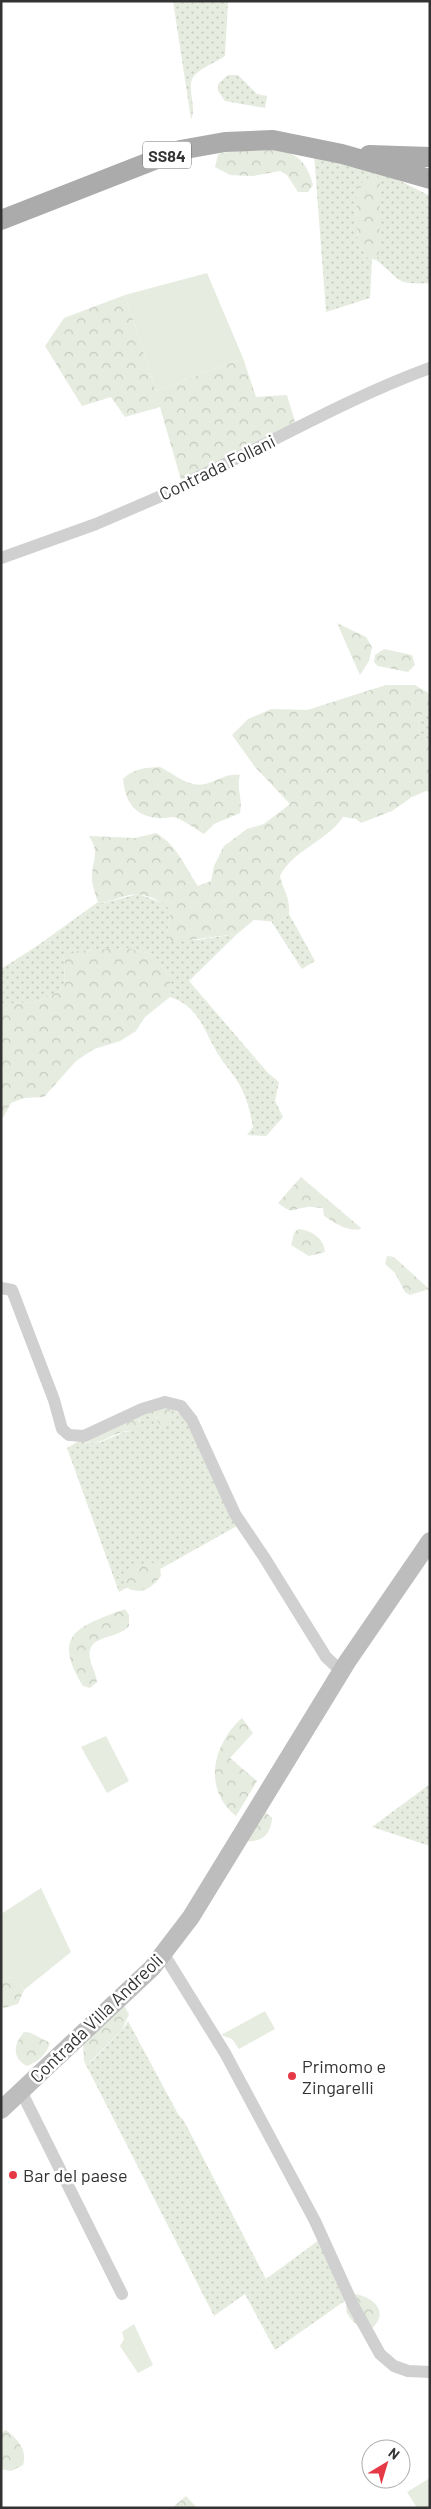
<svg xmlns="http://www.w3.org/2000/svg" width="431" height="2509" font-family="Barlow,sans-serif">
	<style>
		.grass { fill: url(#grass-dots) }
		.forest { fill: url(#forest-crowns) }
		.garden { fill: #e6ecdf }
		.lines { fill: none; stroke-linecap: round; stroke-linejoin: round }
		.street { stroke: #d0d0d0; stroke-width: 12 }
		.secondary { stroke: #bdbdbd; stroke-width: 18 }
		.primary { stroke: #ababab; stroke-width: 20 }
		.poi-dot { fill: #e63946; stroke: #fff; stroke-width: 2 }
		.labels { text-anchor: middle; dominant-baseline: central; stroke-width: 5; stroke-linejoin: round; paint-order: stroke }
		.shield { fill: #fff; stroke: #707070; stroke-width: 1 }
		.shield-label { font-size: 16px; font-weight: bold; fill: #333 }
		.street-label { font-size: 18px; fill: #333; stroke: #fff }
		.poi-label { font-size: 18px; fill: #333; stroke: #fff; text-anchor: start }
	</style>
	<defs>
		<pattern id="grass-dots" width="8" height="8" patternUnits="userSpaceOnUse" patternTransform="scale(1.25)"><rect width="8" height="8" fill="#e6ecdf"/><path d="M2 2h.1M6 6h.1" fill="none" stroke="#c6cbc0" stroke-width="1.8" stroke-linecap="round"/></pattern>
		<pattern id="forest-crowns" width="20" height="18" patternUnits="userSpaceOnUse" patternTransform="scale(1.25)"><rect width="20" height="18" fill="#e6ecdf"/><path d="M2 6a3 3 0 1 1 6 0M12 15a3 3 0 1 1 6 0" fill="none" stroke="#c6cbc0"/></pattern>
	</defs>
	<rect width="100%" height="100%" fill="#fff"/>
	<!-- grass -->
	<path class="grass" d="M 173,1 L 228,1 L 225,56 C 216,62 205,66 197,73 C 183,83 198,106 191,119 Z
		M 228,75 L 238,75 L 257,94 L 267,96 L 265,108 L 225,101 L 218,91 L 218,84 Z
		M 314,154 L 381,171 L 430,196 L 430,283 C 394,285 402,280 376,260 L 379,254 L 378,226 L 356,202 L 358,244 L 368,258 L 372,259 L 370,298 L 326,312 Z
		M 430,713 L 430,739 L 420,738 L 418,723 L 420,715 Z
		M 138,894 L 163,903 L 171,910 L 167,933 L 196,940 L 237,934 L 189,981 L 268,1073 L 279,1082 L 275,1101 L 283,1117 L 266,1136 L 247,1135 L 253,1127 C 250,1110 246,1094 236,1079 C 231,1071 223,1063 218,1054 C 204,1031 199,1006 170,997 L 170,977 L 153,954 L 126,948 L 110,950 L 88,950 L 65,958 L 64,987 C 43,1004 28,1003 1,1003 L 1,969 L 37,946 L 98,902 L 104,903 Z
		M 289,914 L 315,961 L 302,969 L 271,921 L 278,922 Z
		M 169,1407 L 185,1417 L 237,1526 L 119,1592 L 67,1448 L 82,1439 L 86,1443 L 101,1442 L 124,1432 L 131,1431 L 140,1421 L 137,1415 L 153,1411 L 157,1421 Z
		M 430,1784 L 430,1846 L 372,1827 Z
		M 128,2021 L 178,2114 L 184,2121 L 266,2279 L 319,2240 L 346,2300 L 275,2350 L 245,2294 L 214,2316 L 84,2061 L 90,2063 L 122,2030 Z"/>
	<!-- forest -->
	<path class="forest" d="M 259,148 C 289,151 304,152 313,185 L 308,192 L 298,192 L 287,175 L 280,171 L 253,176 L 230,175 L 215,167 L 218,155 L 221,153 Z
		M 370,177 L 378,177 L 380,185 L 379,254 L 376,260 L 368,258 L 358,244 L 356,202 L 358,188 L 364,180 Z
		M 125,295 L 156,391 L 243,358 L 256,397 L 287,395 L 296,425 L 181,480 L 160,407 L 125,417 L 111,397 L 82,406 L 45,346 L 64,318 Z
		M 337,623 L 366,637 L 372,647 L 369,661 L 360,675 Z
		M 384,649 L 412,655 L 415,665 L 408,672 L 378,666 L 374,662 L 375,655 Z
		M 386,685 L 415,685 L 430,694 L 430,713 L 420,715 L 418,723 L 420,738 L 430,739 L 430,792 L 426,791 L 412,797 L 392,811 L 361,823 L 356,819 L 343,817 C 326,842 293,850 280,876 C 284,893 290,896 289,914 L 278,922 L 254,920 L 237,934 L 172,942 L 167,933 L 171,910 C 159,899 142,891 126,896 C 116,898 108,904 98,902 C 95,893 91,883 92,874 C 94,856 99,852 89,836 L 135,838 L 156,833 C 178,846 184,866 198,886 L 211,881 L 214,866 L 224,846 L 247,829 L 264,824 L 290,804 L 255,767 L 232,735 L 248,719 L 271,709 L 307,710 Z
		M 160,767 C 174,774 189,788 205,784 C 218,781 225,773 240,775 C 236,789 243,797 240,813 L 214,824 L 204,834 C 195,829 183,819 173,817 C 168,817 163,819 158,818 C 134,816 125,801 123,779 C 134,768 145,768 160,767 Z
		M 126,948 L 153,954 L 170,977 L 170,997 L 145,1017 L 136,1031 L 120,1041 L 94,1049 L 76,1061 L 44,1097 L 24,1098 L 11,1103 L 1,1121 L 1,1003 C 27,1003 43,1004 64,987 L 65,958 L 76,951 Z
		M 301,1177 L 361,1228 L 361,1229 C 346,1232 336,1223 324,1216 L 323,1208 C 318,1208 312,1206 307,1207 C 291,1209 294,1215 278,1203 Z
		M 298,1229 C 311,1230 324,1238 325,1252 L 309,1256 L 291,1245 L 294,1233 Z
		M 387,1256 L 394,1257 L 429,1289 L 410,1295 L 405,1292 L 395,1273 L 385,1264 Z
		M 169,1407 L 173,1420 L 170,1424 L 161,1425 L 157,1421 L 153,1411 Z
		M 137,1415 L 141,1426 C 135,1432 129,1430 122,1432 C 106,1437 102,1445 83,1442 Z
		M 150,1562 L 160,1566 L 161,1576 C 151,1588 144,1594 129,1589 L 125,1583 C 126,1570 139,1564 150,1562 Z
		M 125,1609 L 129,1615 L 129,1626 C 116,1641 85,1633 90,1660 C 92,1667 96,1674 97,1682 L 90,1688 L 83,1686 C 50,1633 80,1626 125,1609 Z
		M 242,1718 L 253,1733 L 230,1758 L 257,1781 L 236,1816 C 202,1789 213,1744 242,1718 Z
		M 262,1809 L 272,1818 C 271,1835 261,1843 244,1841 Z
		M 10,1977 L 19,1979 L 24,1990 L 18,2004 L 4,2008 L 1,2006 L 1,1980 Z
		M 124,2006 L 129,2014 L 122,2030 L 89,2063 L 84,2061 L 83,2043 Z
		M 24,2032 L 31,2033 L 50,2043 C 46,2055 39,2061 27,2066 C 11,2057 14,2044 24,2032 Z
		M 356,2294 C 378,2299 390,2316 368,2331 C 353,2325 339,2311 350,2295 Z
		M 6,2430 C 17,2439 28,2450 23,2465 L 11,2471 L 1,2469 L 1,2433 Z
		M 186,2496 L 197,2508 L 172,2508 Z"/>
	<!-- garden -->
	<path class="garden" d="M 207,273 L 243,358 L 156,391 L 125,295 Z
		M 106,1736 L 129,1781 L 107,1793 L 81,1747 Z
		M 41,1888 L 71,1952 L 24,1990 L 19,1979 L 10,1977 L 1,1980 L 1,1914 Z
		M 265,2011 L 275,2029 L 239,2049 L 232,2039 L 221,2035 Z
		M 134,2324 L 153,2365 L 138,2373 L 120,2346 L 124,2339 L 122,2332 Z
		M 430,2478 L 430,2508 L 417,2508 L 407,2492 Z"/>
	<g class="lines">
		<!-- street -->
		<path class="street" d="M 1,558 L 96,524 L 182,487 L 192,480 C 271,443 348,398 430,368
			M 1,1288 L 12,1290 L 54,1400 L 62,1429 L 69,1435 L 84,1436 L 142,1409 L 165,1402 L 181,1406 L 192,1420 L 235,1514 L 264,1557 L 326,1657 L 341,1671
			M 163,1953 L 225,2053 L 315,2221 L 354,2307 L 380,2354 L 394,2366 L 408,2371 L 430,2372
			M 21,2091 L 122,2294"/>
		<!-- secondary -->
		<path class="secondary" d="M 1,2110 L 152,1968 L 191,1917 L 347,1662 L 430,1541"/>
		<!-- primary -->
		<path class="primary" d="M 369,155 L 430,157
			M 1,220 L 180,150 L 225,142 L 273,140 L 342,154 L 430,179"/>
	</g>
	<!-- markers -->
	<g class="poi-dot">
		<circle cx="292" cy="2076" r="5"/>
		<circle cx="13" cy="2175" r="5"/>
	</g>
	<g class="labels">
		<!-- shield labels -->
		<rect class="shield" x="143" y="141.5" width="48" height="27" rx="4"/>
		<g class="shield-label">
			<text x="167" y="155">SS84</text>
		</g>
		<!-- street labels -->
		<g class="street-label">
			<text transform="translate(217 467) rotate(-26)">Contrada Follani</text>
			<text transform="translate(96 2018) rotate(-44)">Contrada Villa Andreoli</text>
		</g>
		<!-- poi labels -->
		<g class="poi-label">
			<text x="302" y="2066">Primomo e<tspan x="302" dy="21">Zingarelli</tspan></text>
			<text x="23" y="2175">Bar del paese</text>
		</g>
	</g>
	<!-- border -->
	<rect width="431" height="2509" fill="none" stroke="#333333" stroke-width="5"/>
	<!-- north arrow -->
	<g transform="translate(386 2464) rotate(38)"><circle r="24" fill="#ffffff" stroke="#adadad"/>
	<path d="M0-4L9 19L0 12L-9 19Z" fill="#e63946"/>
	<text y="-8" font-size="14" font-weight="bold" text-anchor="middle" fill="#333333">N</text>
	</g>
</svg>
